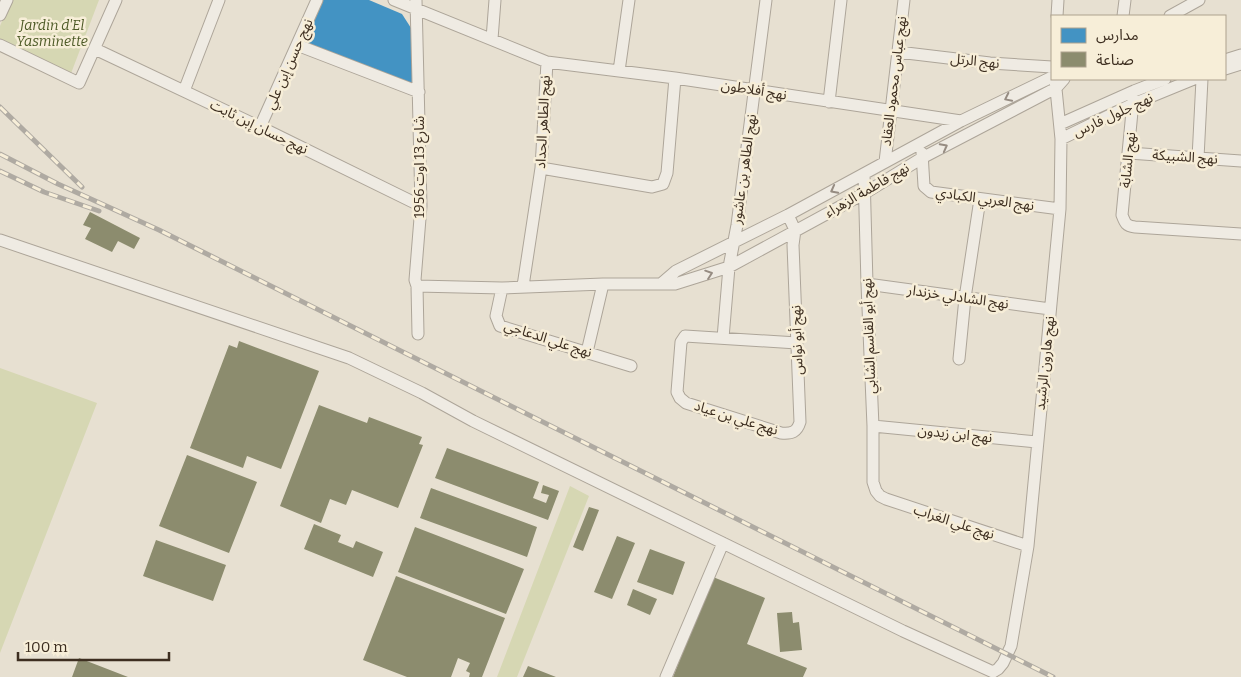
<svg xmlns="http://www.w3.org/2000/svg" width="1241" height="677" font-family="Bitter,'Noto Sans Arabic',serif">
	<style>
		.green { fill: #d6d7b3 }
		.schools { fill: #4393c3 }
		.industry { fill: #8c8c6e }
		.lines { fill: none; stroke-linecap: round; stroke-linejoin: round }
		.street-casing { stroke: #ada599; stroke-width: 13 }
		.street { stroke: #efebe3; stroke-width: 11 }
		.rail-casing { stroke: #afaaa2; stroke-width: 5 }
		.rail { stroke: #f7eed8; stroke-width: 3; stroke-dasharray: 9; stroke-linecap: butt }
		.oneway { stroke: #968c82 }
		.labels { text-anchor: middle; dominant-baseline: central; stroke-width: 5; stroke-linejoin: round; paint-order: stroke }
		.park-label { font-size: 14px; font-style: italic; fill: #4d5a26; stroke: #f7eed8 }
		.street-label { font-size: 14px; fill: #3d2e20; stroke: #f7eed8 }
	</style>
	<rect width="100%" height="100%" fill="#e7e0d1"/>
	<!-- green -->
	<path class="green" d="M 11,0 L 99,0 L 70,76 L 0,44 L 0,26 Z
		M 0,368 L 97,403 L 0,653 Z
		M 570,486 L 589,496 L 517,677 L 497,677 Z"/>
	<!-- schools -->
	<path class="schools" d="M 322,0 L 369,0 L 402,14 L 411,28 L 414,82 L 409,85 L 303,42 Z"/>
	<!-- industry -->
	<path class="industry" d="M 90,212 L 140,238 L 134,249 L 118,241 L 112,252 L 85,239 L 91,228 L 83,225 Z
		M 239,341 L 319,371 L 281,469 L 247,456 L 243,468 L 190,448 L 229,345 L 237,348 Z
		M 319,405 L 367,423 L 369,417 L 422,437 L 419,444 L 423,445 L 398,508 L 352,490 L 346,505 L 330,499 L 321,523 L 280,506 Z
		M 447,448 L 539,482 L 533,498 L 546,503 L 549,495 L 541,493 L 543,485 L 559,491 L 548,520 L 435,478 Z
		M 187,455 L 257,482 L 229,553 L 159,526 Z
		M 431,488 L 537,527 L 527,557 L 420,518 Z
		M 589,507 L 599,510 L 583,551 L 573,547 Z
		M 314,524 L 341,535 L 338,542 L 353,548 L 356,541 L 383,552 L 373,577 L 304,549 Z
		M 415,527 L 524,569 L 506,614 L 398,572 Z
		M 617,536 L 635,543 L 612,599 L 594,592 Z
		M 156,540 L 226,565 L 213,601 L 143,576 Z
		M 650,549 L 685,562 L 673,595 L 637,582 Z
		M 396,576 L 505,618 L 482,677 L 469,677 L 470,673 L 466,671 L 470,663 L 458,658 L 451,677 L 407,677 L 363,660 Z
		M 713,577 L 765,598 L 747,644 L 807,668 L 803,677 L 673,677 Z
		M 633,589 L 657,599 L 650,615 L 627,605 Z
		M 792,612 L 793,623 L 799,622 L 802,650 L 780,652 L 777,613 Z
		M 79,658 L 128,677 L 72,677 Z
		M 528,666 L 556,677 L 523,677 Z"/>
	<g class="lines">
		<defs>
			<path id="street" d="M 394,0 L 547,62 L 541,168 L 523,286
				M 416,0 L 421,206 L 415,280 L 417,286 L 418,334
				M 0,15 L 7,0
				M 1057,16 L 1058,0
				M 1123,16 L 1125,0
				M 1170,16 L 1199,0
				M 492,39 L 495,0
				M 0,45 L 79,83 L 116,0
				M 297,45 L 419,92
				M 95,49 L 260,127 L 421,206
				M 898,52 L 990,63 L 1052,67
				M 1225,60 L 1241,55
				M 547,62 L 675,78 L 961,121
				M 1225,69 L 1241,64
				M 619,71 L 629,0
				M 184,91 L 219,0
				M 1134,91 L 1122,215 C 1125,223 1126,226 1135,227 L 1241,234
				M 829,102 L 841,0
				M 1060,124 L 1134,91 L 1165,79
				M 260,127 L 317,0
				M 1061,139 L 1133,104 L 1194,79
				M 922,153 L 924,186 L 931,192 L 1060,209
				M 1129,153 L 1241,161
				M 1198,158 L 1202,79
				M 885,162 L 904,0
				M 541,168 L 652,187 L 663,184 L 667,173 L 675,78
				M 864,174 L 867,284 L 873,426 L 873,482 L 876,491 L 880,496 L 886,499 L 1028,546
				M 788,215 L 795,230 L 793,245 L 800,422 C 797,432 792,434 781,433 L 686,403 L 680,398 L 677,392 L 681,342 L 685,336 L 797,343
				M 0,240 L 349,358 L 422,393 L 473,421 L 903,631 L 993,672 L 998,669 L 1003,663 L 1011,646 L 1028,546 L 1060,209 L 1061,139 L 1055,79
				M 662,283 L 676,271 L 788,215 L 961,121 L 1052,77
				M 867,284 L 1050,309
				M 417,286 L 502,288 L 603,284 L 675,284 L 729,267 L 865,193 L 922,158 L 1056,88 L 1064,79
				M 502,288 L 496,316 L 500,326 L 631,366
				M 723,338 L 729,267 L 737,225 L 766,0
				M 587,352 L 603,284
				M 959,359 L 965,298 L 980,199
				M 873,426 L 1037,442
				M 666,677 L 723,543"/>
		</defs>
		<!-- street casing -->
		<use href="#street" class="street-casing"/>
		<!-- street -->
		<use href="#street" class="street"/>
		<defs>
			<path id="rail" d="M 0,107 L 82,187
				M 0,154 L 58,184 L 159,230 L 1053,677
				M 0,171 L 44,192 L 99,211"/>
		</defs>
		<!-- rail casing -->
		<use href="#rail" class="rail-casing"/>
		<!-- rail -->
		<use href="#rail" class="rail"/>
	</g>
	<!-- one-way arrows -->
	<defs><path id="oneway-chevron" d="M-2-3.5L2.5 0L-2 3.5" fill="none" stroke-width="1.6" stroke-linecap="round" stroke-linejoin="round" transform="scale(1.25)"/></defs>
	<g class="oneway">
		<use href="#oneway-chevron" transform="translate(1008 98) rotate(154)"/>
		<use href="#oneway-chevron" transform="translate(944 147) rotate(-28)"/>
		<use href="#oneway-chevron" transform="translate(834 190) rotate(152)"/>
		<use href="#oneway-chevron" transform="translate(709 274) rotate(-19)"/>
	</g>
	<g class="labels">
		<!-- park labels -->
		<g class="park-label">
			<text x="52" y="25">Jardin d'El<tspan x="52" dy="16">Yasminette</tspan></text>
		</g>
		<!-- street labels -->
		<g class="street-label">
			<text transform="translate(975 61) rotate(6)">نهج الرتل</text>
			<text transform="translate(289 64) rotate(-66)">نهج حسن إبن علي</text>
			<text transform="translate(894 81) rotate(-83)">نهج عباس محمود العقاد</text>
			<text transform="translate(754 90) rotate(9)">نهج أفلاطون</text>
			<text transform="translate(1113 115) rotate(-25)">نهج جلول فارس</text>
			<text transform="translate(543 122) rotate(-87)">نهج الطاهر الحداد</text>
			<text transform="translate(259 127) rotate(26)">نهج حسان إبن ثابت</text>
			<text transform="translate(1185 157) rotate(4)">نهج الشبيكة</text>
			<text transform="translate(1128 160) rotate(-84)">نهج الشابة</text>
			<text transform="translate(419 167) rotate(-90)">شارع 13 اوت 1956</text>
			<text transform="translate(744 169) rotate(-82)">نهج الطاهر بن عاشور</text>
			<text transform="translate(867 190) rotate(-30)">نهج فاطمة الزهراء</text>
			<text transform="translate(985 199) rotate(8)">نهج العربي الكبادي</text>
			<text transform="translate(958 297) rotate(8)">نهج الشادلي خزندار</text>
			<text transform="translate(869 336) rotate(-92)">نهج أبو القاسم الشابي</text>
			<text transform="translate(548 339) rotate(18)">نهج علي الدعاجي</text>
			<text transform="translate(797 340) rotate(-92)">نهج أبو نواس</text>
			<text transform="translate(1045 363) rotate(-84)">نهج هارون الرشيد</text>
			<text transform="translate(736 418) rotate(17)">نهج علي بن عياد</text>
			<text transform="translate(955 434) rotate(6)">نهج ابن زيدون</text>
			<text transform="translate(954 522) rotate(18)">نهج علي الغراب</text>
		</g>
	</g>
	<!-- legend -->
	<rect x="1051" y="15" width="175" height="65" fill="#f7eed8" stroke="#ada18e"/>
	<rect x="1061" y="28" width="25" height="15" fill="#4393c3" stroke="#ada18e"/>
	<text x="1096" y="40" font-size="15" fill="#3d2e20">مدارس</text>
	<rect x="1061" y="52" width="25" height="15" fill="#8c8c6e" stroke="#ada18e"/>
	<text x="1096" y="65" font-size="15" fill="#3d2e20">صناعة</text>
	<!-- scale -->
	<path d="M18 652v8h151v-8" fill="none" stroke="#3d2e20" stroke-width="2.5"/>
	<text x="25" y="652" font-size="15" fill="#3d2e20" stroke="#f7eed8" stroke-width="4" paint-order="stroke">100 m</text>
</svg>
